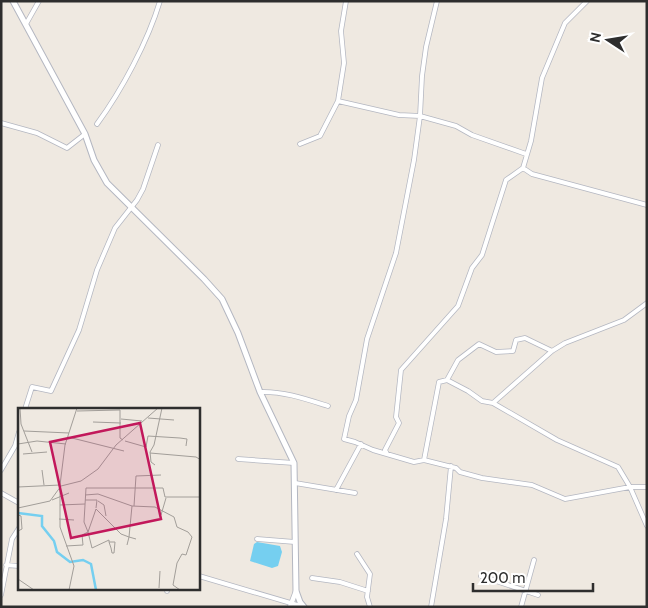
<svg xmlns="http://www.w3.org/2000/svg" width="648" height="608" font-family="Cabin,sans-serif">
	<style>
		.water { fill: #75cff0 }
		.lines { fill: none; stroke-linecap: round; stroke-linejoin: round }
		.minor-casing { stroke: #b4b7c1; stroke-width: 5.5 }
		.tertiary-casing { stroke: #b4b7c1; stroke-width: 6 }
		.secondary-casing { stroke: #b4b7c1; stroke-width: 7 }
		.minor { stroke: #fff; stroke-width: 4 }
		.tertiary { stroke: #fff; stroke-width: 4.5 }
		.secondary { stroke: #fff; stroke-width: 5 }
		.inset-river { fill: none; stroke: #75cff0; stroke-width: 2.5 }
		.inset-road { fill: none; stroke: #a29e99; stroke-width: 1 }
		.view { fill: #c2185b; fill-opacity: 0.15; stroke: #c2185b; stroke-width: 2.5 }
		.inset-edge { fill: none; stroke: #2e2e2e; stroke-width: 2.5 }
	</style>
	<rect width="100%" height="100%" fill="#efe9e1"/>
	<!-- water -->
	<path class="water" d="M 257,542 L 280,546 L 282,552 L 278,566 L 272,568 L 250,561 L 254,544 Z"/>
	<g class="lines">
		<defs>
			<path id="minor" d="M 346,1 L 341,31 L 344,63 L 338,101 L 399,115 L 420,116 L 456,126 L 472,135 L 526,154
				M 437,1 L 426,47 L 422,76 L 420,116 L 414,160 L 396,253 L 367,339 L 356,400 L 349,416 L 344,439 L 355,442 L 373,450 L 414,462 L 424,460 L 456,468 L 460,472 L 482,478 L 532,485 L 565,499 L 630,487 L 647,526
				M 587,1 L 565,23 L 542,78 L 531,141 L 523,168 L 532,174 L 647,205
				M 26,24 L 39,1
				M 1,123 L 37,133 L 67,148 L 85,134
				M 97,124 C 122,90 148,41 160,1
				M 300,144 L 320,136 L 338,101
				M 647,303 L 624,320 L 565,343 L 552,351 L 493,403 L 557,440 L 618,467 L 630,487 L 647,487
				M 447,380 L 458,360 L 479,344 L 496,352 L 513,351 L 516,340 L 525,338 L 552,351
				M 260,392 C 283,391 306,399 328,406
				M 25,409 L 32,387 L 51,391 L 79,330 L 97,270 L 115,228 L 137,200 L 143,189 L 158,145
				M 387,454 L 385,450 L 399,423 L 396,417 L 401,370 L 458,306 L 472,268 L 482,255 L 506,180 L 523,168
				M 238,459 L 294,463
				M 424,460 L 439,382 L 447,380 L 468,391 L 482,401 L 493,403
				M 1,470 L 15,446 L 19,432
				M 295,483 L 355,493
				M 336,490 L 361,444
				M 1,493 L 19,503
				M 257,539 L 295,542
				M 357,554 L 370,574 L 367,597 L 370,607
				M 6,565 L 19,566
				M 199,576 L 304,607
				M 481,576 L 538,595
				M 312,578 L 340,582 L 368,591
				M 167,591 L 167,589
				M 1,595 L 12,539 L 19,528
				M 431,607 L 446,519 L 451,466
				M 521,607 L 534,560"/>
			<path id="tertiary" d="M 290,607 L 296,591"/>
			<path id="secondary" d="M 13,1 L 85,134 L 94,160 L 107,183 L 204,279 L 222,299 L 238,333 L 260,392 L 294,463 L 296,591 L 300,602 L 304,607"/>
		</defs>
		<!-- minor casing -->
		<use href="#minor" class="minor-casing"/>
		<!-- tertiary casing -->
		<use href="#tertiary" class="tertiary-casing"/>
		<!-- secondary casing -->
		<use href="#secondary" class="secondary-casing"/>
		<!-- minor -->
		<use href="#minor" class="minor"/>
		<!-- tertiary -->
		<use href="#tertiary" class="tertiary"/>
		<!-- secondary -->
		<use href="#secondary" class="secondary"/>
	</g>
	<!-- overview -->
	<g transform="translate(18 408)">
		<rect width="182" height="182" fill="#efe9e1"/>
		<path class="inset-river" d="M 0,105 L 24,108 L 24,118 L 36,133 L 39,144 L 52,154 L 65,152 L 73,156 L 78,182"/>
		<path class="inset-road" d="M 2,0 L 3,16 L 14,44M 102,2 L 102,30 L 105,32M 59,3 L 102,2M 130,10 L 156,12M 103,11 L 124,13M 75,14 L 103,15M 6,23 L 51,25M 50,29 L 106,43M 107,33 L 128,39 L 130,28 L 162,30 L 169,31 L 168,38M 0,36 L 19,33 L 48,36M 132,45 L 178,49 L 183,52M 5,46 L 29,44M 137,57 L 133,54 L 132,44 L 136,37 L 144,0M 24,62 L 26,77M 0,79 L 42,77M 67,87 L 80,86 L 114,98M 34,92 L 51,85M 67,92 L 79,92 L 78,100M 80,93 L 86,97 L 88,108M 42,97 L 67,96M 116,98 L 118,68 L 143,67M 0,100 L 32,93 L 43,78 L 63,73 L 80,61 L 98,37 L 140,0M 0,107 L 3,108 L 4,121 L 0,123M 143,107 L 148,90M 41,111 L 56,112M 91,134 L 97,134 L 96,145 L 94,145 L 93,140 L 91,134 L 91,132 L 74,140 L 70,124 L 78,101 L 103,126 L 111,129 L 114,98 L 137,99 L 156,109 L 159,119 L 170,124 L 174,129 L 168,147 L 164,146 L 159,155 L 155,177 L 162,182M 109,137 L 111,129 L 118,131M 48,138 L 65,137 L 64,127 L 70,124 L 66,114 L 68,80 L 145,80 L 147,89 L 183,89M 0,171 L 16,182M 141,180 L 142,163M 51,182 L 56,158 L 42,119 L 42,77 L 47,37 L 59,0"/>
		<path class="view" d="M 122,15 L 143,111 L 53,130 L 32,34 Z"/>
		<rect width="182" height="182" class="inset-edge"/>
	</g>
	<!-- border -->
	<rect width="648" height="608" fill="none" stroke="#2e2e2e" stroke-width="5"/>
	<!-- north arrow -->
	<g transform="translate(608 40) rotate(282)" stroke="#ffffff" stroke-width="4" paint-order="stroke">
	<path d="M0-4L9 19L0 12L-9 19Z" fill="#2e2e2e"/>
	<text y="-8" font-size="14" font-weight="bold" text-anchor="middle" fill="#2e2e2e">N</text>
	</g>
	<!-- scale -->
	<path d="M473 583v8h120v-8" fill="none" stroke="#2e2e2e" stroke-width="2.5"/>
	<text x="480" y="583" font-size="15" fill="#2e2e2e" stroke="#ffffff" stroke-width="4" paint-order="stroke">200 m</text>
</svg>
